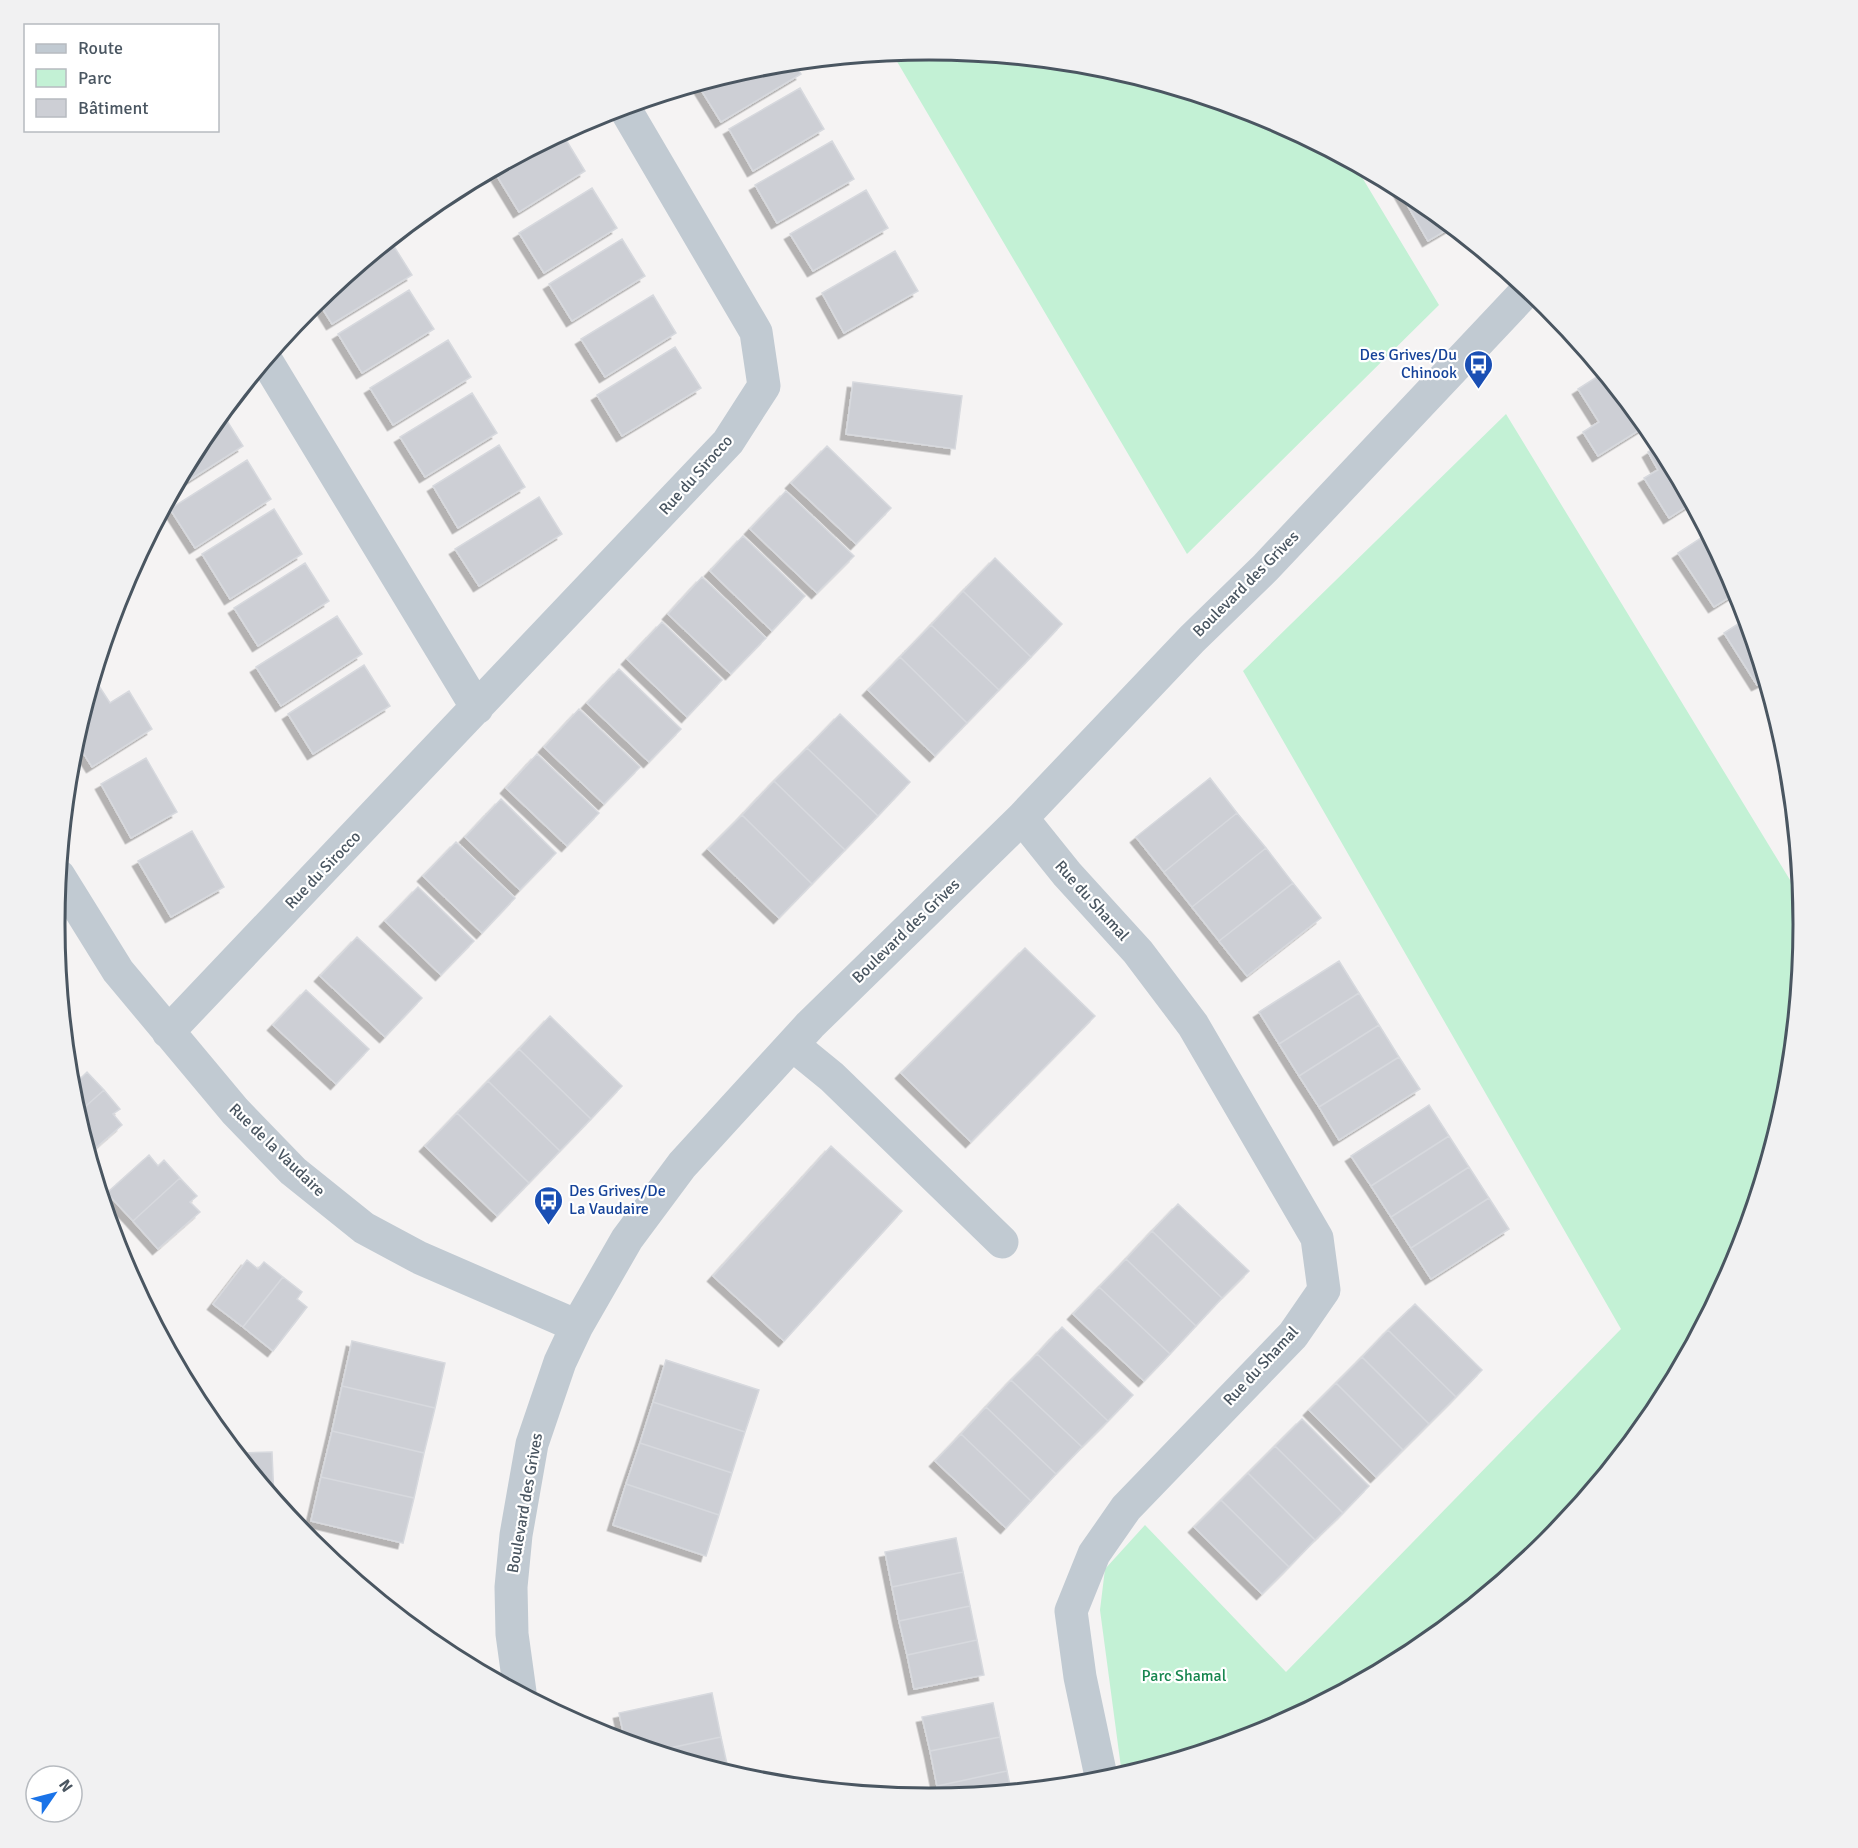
<svg xmlns="http://www.w3.org/2000/svg" width="1858" height="1848" font-family="Signika,sans-serif">
	<style>
		.green { fill: #c3f1d5 }
		.building { fill: #cdcfd5; stroke: #d7d9de; stroke-width: 1.5; filter: url(#shadow) }
		.lines { fill: none; stroke-linecap: round; stroke-linejoin: round }
		.minor { stroke: #c1cad2; stroke-width: 33 }
		.labels { text-anchor: middle; dominant-baseline: central; stroke-width: 4.5; stroke-linejoin: round; paint-order: stroke }
		.transit-label { font-size: 16px; fill: #164399; stroke: #fff; text-anchor: end }
		.street-label { font-size: 16px; fill: #4a5661; stroke: #fff }
		.park-label { font-size: 16px; fill: #17864f; stroke: #fff }
		.rim { fill: none; stroke: #4a5661; stroke-width: 3 }
	</style>
	<defs>
		<filter id="shadow"><feDropShadow dx="-5.5" dy="5.5" stdDeviation="0" flood-color="#0004"/></filter>
	</defs>
	<rect width="100%" height="100%" fill="#f5f3f3"/>
	<!-- green -->
	<path class="green" d="M 929,50 L 1100,66 L 1264,116 L 1354,164 L 1439,305 L 1187,554 L 892,53 Z
		M 1506,414 L 1801,898 L 1803,924 L 1787,1095 L 1737,1259 L 1656,1410 L 1547,1543 L 1415,1651 L 1263,1732 L 1122,1775 L 1100,1610 L 1105,1569 L 1145,1525 L 1286,1672 L 1621,1329 L 1243,671 Z"/>
	<!-- building -->
	<path class="building" d="M 794,63 L 801,74 L 721,122 L 698,85 L 759,66 Z
		M 800,88 L 824,129 L 753,171 L 729,129 Z
		M 563,135 L 585,171 L 519,212 L 497,176 Z
		M 832,141 L 854,179 L 777,223 L 755,185 Z
		M 1397,187 L 1415,197 L 1452,227 L 1428,241 Z
		M 592,188 L 617,228 L 544,273 L 519,233 Z
		M 866,190 L 888,228 L 813,271 L 790,234 Z
		M 622,239 L 645,276 L 572,321 L 549,284 Z
		M 390,240 L 412,275 L 332,324 L 317,300 Z
		M 895,251 L 918,291 L 844,333 L 822,293 Z
		M 409,290 L 434,329 L 362,373 L 338,334 Z
		M 653,295 L 676,333 L 605,377 L 581,339 Z
		M 448,340 L 471,377 L 393,425 L 370,388 Z
		M 675,347 L 701,388 L 622,436 L 597,395 Z
		M 1603,373 L 1646,426 L 1598,456 L 1583,432 L 1599,422 L 1578,389 Z
		M 853,382 L 962,396 L 955,449 L 846,434 Z
		M 472,393 L 497,433 L 425,477 L 400,437 Z
		M 222,413 L 243,446 L 174,490 L 202,438 Z
		M 1660,444 L 1691,504 L 1669,518 L 1644,478 L 1658,470 L 1648,452 Z
		M 499,445 L 525,487 L 458,528 L 433,486 Z
		M 827,446 L 891,508 L 856,544 L 791,483 Z
		M 247,460 L 271,499 L 195,548 L 170,509 Z
		M 786,491 L 854,556 L 817,593 L 750,529 Z
		M 539,497 L 562,534 L 479,586 L 455,549 Z
		M 274,509 L 302,554 L 230,599 L 202,554 Z
		M 1707,534 L 1738,592 L 1714,607 L 1678,553 Z
		M 743,536 L 805,596 L 772,631 L 710,571 Z
		M 995,558 L 1062,624 L 1031,657 L 963,591 Z
		M 305,563 L 329,601 L 258,646 L 234,608 Z
		M 702,577 L 766,638 L 731,674 L 668,614 Z
		M 963,591 L 1031,657 L 999,690 L 931,625 Z
		M 337,616 L 362,654 L 281,706 L 256,667 Z
		M 1746,619 L 1765,681 L 1757,685 L 1724,633 Z
		M 662,622 L 722,680 L 687,717 L 627,659 Z
		M 931,625 L 999,690 L 967,723 L 900,657 Z
		M 900,657 L 967,723 L 935,756 L 868,690 Z
		M 364,665 L 390,706 L 313,754 L 288,714 Z
		M 619,669 L 681,729 L 649,762 L 587,703 Z
		M 99,686 L 110,703 L 129,691 L 152,729 L 92,767 L 75,740 L 90,691 Z
		M 579,709 L 640,767 L 604,804 L 544,747 Z
		M 840,714 L 910,782 L 878,816 L 807,748 Z
		M 807,748 L 878,816 L 845,850 L 774,781 Z
		M 537,754 L 599,813 L 567,846 L 506,788 Z
		M 146,758 L 177,812 L 131,838 L 101,784 Z
		M 1210,778 L 1237,813 L 1164,872 L 1136,837 Z
		M 774,781 L 845,850 L 812,884 L 742,815 Z
		M 501,799 L 556,853 L 520,890 L 465,837 Z
		M 1237,813 L 1266,848 L 1192,907 L 1164,872 Z
		M 742,815 L 812,884 L 779,918 L 708,849 Z
		M 192,831 L 224,887 L 171,917 L 138,861 Z
		M 456,842 L 515,898 L 482,933 L 423,876 Z
		M 1266,848 L 1293,883 L 1219,941 L 1192,907 Z
		M 1293,883 L 1321,918 L 1247,976 L 1219,941 Z
		M 418,887 L 474,941 L 441,975 L 385,921 Z
		M 357,937 L 422,998 L 385,1037 L 320,976 Z
		M 1025,948 L 1095,1016 L 971,1142 L 901,1073 Z
		M 1339,961 L 1359,993 L 1279,1044 L 1259,1012 Z
		M 306,990 L 369,1049 L 336,1084 L 273,1025 Z
		M 1359,993 L 1379,1025 L 1299,1076 L 1279,1044 Z
		M 550,1016 L 622,1086 L 591,1119 L 519,1049 Z
		M 1379,1025 L 1399,1057 L 1319,1107 L 1299,1076 Z
		M 519,1049 L 591,1119 L 560,1151 L 488,1081 Z
		M 1399,1057 L 1420,1089 L 1339,1140 L 1319,1107 Z
		M 71,1068 L 81,1078 L 87,1072 L 104,1090 L 77,1114 L 71,1094 L 69,1070 Z
		M 488,1081 L 560,1151 L 529,1183 L 457,1113 Z
		M 104,1090 L 120,1109 L 113,1114 L 122,1125 L 89,1154 L 77,1114 Z
		M 1429,1105 L 1449,1136 L 1371,1186 L 1351,1156 Z
		M 457,1113 L 529,1183 L 497,1216 L 425,1146 Z
		M 1449,1136 L 1469,1167 L 1391,1217 L 1371,1186 Z
		M 831,1146 L 902,1211 L 784,1341 L 713,1276 Z
		M 149,1155 L 158,1166 L 164,1160 L 180,1178 L 133,1221 L 107,1193 Z
		M 1469,1167 L 1489,1198 L 1411,1248 L 1391,1217 Z
		M 180,1178 L 197,1196 L 190,1202 L 200,1212 L 158,1249 L 133,1221 Z
		M 1489,1198 L 1509,1229 L 1431,1279 L 1411,1248 Z
		M 1178,1204 L 1249,1271 L 1222,1298 L 1152,1231 Z
		M 1152,1231 L 1222,1298 L 1196,1326 L 1126,1259 Z
		M 1126,1259 L 1196,1326 L 1170,1354 L 1099,1287 Z
		M 247,1260 L 258,1269 L 264,1262 L 283,1277 L 243,1327 L 213,1304 Z
		M 283,1277 L 302,1292 L 297,1299 L 307,1307 L 273,1351 L 243,1327 Z
		M 1099,1287 L 1170,1354 L 1144,1381 L 1073,1314 Z
		M 1415,1304 L 1482,1370 L 1456,1397 L 1388,1330 Z
		M 1062,1327 L 1133,1395 L 1108,1421 L 1037,1354 Z
		M 1388,1330 L 1456,1397 L 1429,1424 L 1362,1357 Z
		M 352,1341 L 445,1363 L 435,1408 L 342,1386 Z
		M 1037,1354 L 1108,1421 L 1082,1447 L 1011,1380 Z
		M 1362,1357 L 1429,1424 L 1403,1450 L 1336,1383 Z
		M 666,1360 L 759,1390 L 745,1432 L 653,1402 Z
		M 1011,1380 L 1082,1447 L 1056,1474 L 986,1407 Z
		M 1336,1383 L 1403,1450 L 1376,1477 L 1309,1410 Z
		M 342,1386 L 435,1408 L 424,1453 L 332,1431 Z
		M 653,1402 L 745,1432 L 732,1473 L 640,1443 Z
		M 986,1407 L 1056,1474 L 1031,1501 L 961,1434 Z
		M 1302,1419 L 1369,1486 L 1343,1513 L 1275,1446 Z
		M 332,1431 L 424,1453 L 414,1498 L 321,1477 Z
		M 961,1434 L 1031,1501 L 1006,1528 L 935,1461 Z
		M 640,1443 L 732,1473 L 719,1515 L 626,1484 Z
		M 1275,1446 L 1343,1513 L 1315,1540 L 1248,1473 Z
		M 272,1452 L 274,1498 L 241,1457 L 241,1453 Z
		M 1248,1473 L 1315,1540 L 1289,1567 L 1221,1500 Z
		M 321,1477 L 414,1498 L 403,1543 L 311,1521 Z
		M 626,1484 L 719,1515 L 706,1556 L 613,1525 Z
		M 1221,1500 L 1289,1567 L 1262,1594 L 1194,1527 Z
		M 956,1538 L 963,1572 L 892,1587 L 885,1552 Z
		M 963,1572 L 970,1606 L 899,1621 L 892,1587 Z
		M 970,1606 L 977,1640 L 907,1655 L 899,1621 Z
		M 977,1640 L 984,1675 L 914,1689 L 907,1655 Z
		M 712,1693 L 721,1737 L 656,1751 L 625,1741 L 619,1713 Z
		M 993,1703 L 1000,1737 L 930,1751 L 922,1717 Z
		M 721,1737 L 729,1773 L 656,1751 Z
		M 1000,1737 L 1007,1771 L 937,1786 L 930,1751 Z
		M 1007,1771 L 1011,1790 L 939,1797 L 937,1786 Z"/>
	<g class="lines">
		<!-- minor -->
		<path class="minor" d="M 266,360 L 477,708
			M 1022,818 L 1067,874 L 1138,952 L 1193,1025 L 1317,1238 L 1324,1290 L 1293,1335 L 1126,1508 L 1094,1554 L 1071,1611 L 1080,1677 L 1102,1781
			M 59,876 L 118,971 L 235,1111 L 293,1171 L 364,1228 L 420,1258 L 577,1326
			M 168,1032 L 728,442 L 764,386 L 756,332 L 624,107
			M 794,1046 L 832,1077 L 1002,1242
			M 520,1692 L 512,1634 L 511,1587 L 516,1535 L 532,1444 L 560,1362 L 577,1326 L 627,1239 L 682,1165 L 810,1025 L 1022,818 L 1192,639 L 1266,567 L 1528,289"/>
	</g>
	<!-- icons -->
	<defs>
		<symbol id="bus-pin" viewBox="-11 -11 22 30"><path d="M0 17L-7.5 6A9.5 9.5 0 1 1 7.5 6Z" fill="#1a4fb4" stroke="#fff"/><path d="M-5-6H5V4H4V6H2V4H-2V6H-4V4H-5ZM-3.5-4V0h7V-4ZM-3.5 1.2v1.5H-2V1.2ZM2 1.2v1.5H3.5V1.2Z" fill="#fff"/></symbol>
	</defs>
	<g fill-rule="evenodd">
		<use href="#bus-pin" x="1462" y="348" width="33" height="45"/>
		<use href="#bus-pin" x="532" y="1184" width="33" height="45"/>
	</g>
	<g class="labels">
		<!-- transit labels -->
		<g class="transit-label">
			<text x="1457" y="355">Des Grives/Du<tspan x="1457" dy="18">Chinook</tspan></text>
			<text x="569" y="1191" text-anchor="start">Des Grives/De<tspan x="569" dy="18">La Vaudaire</tspan></text>
		</g>
		<!-- street labels -->
		<g class="street-label">
			<text transform="translate(696 475) rotate(-48)">Rue du Sirocco</text>
			<text transform="translate(1246 584) rotate(-45)">Boulevard des Grives</text>
			<text transform="translate(323 870) rotate(-46)">Rue du Sirocco</text>
			<text transform="translate(1092 901) rotate(48)">Rue du Shamal</text>
			<text transform="translate(906 931) rotate(-44)">Boulevard des Grives</text>
			<text transform="translate(277 1150) rotate(44)">Rue de la Vaudaire</text>
			<text transform="translate(1261 1366) rotate(-47)">Rue du Shamal</text>
			<text transform="translate(525 1503) rotate(-80)">Boulevard des Grives</text>
		</g>
		<!-- park labels -->
		<g class="park-label">
			<text x="1184" y="1676">Parc Shamal</text>
		</g>
	</g>
	<!-- crop -->
	<path d="M0 0H1858V1848H0ZM65 924a864 864 0 1 1 1728 0a864 864 0 1 1-1728 0Z" fill="#f1f1f2" fill-rule="evenodd"/>
	<path class="rim" d="M65 924a864 864 0 1 1 1728 0a864 864 0 1 1-1728 0Z"/>
	<!-- legend -->
	<rect x="24" y="24" width="195" height="108" fill="#ffffff" stroke="#b7bbc0" stroke-width="1.5"/>
	<rect x="36" y="44" width="30" height="9" fill="#c1cad2" stroke="#b7bbc0" stroke-width="1.5"/>
	<text x="78" y="54" font-size="18" fill="#4a5661">Route</text>
	<rect x="36" y="69" width="30" height="18" fill="#c3f1d5" stroke="#b7bbc0" stroke-width="1.5"/>
	<text x="78" y="84" font-size="18" fill="#4a5661">Parc</text>
	<rect x="36" y="99" width="30" height="18" fill="#cdcfd5" stroke="#b7bbc0" stroke-width="1.5"/>
	<text x="78" y="114" font-size="18" fill="#4a5661">Bâtiment</text>
	<!-- north arrow -->
	<g transform="translate(54 1794) rotate(55)"><circle r="28" fill="#ffffff" stroke="#b7bbc0" stroke-width="1.5"/>
	<path d="M0-4.5L10 22L0 15L-10 22Z" fill="#1a73e8"/>
	<text y="-9" font-size="16" font-weight="bold" text-anchor="middle" fill="#4a5661">N</text>
	</g>
</svg>
